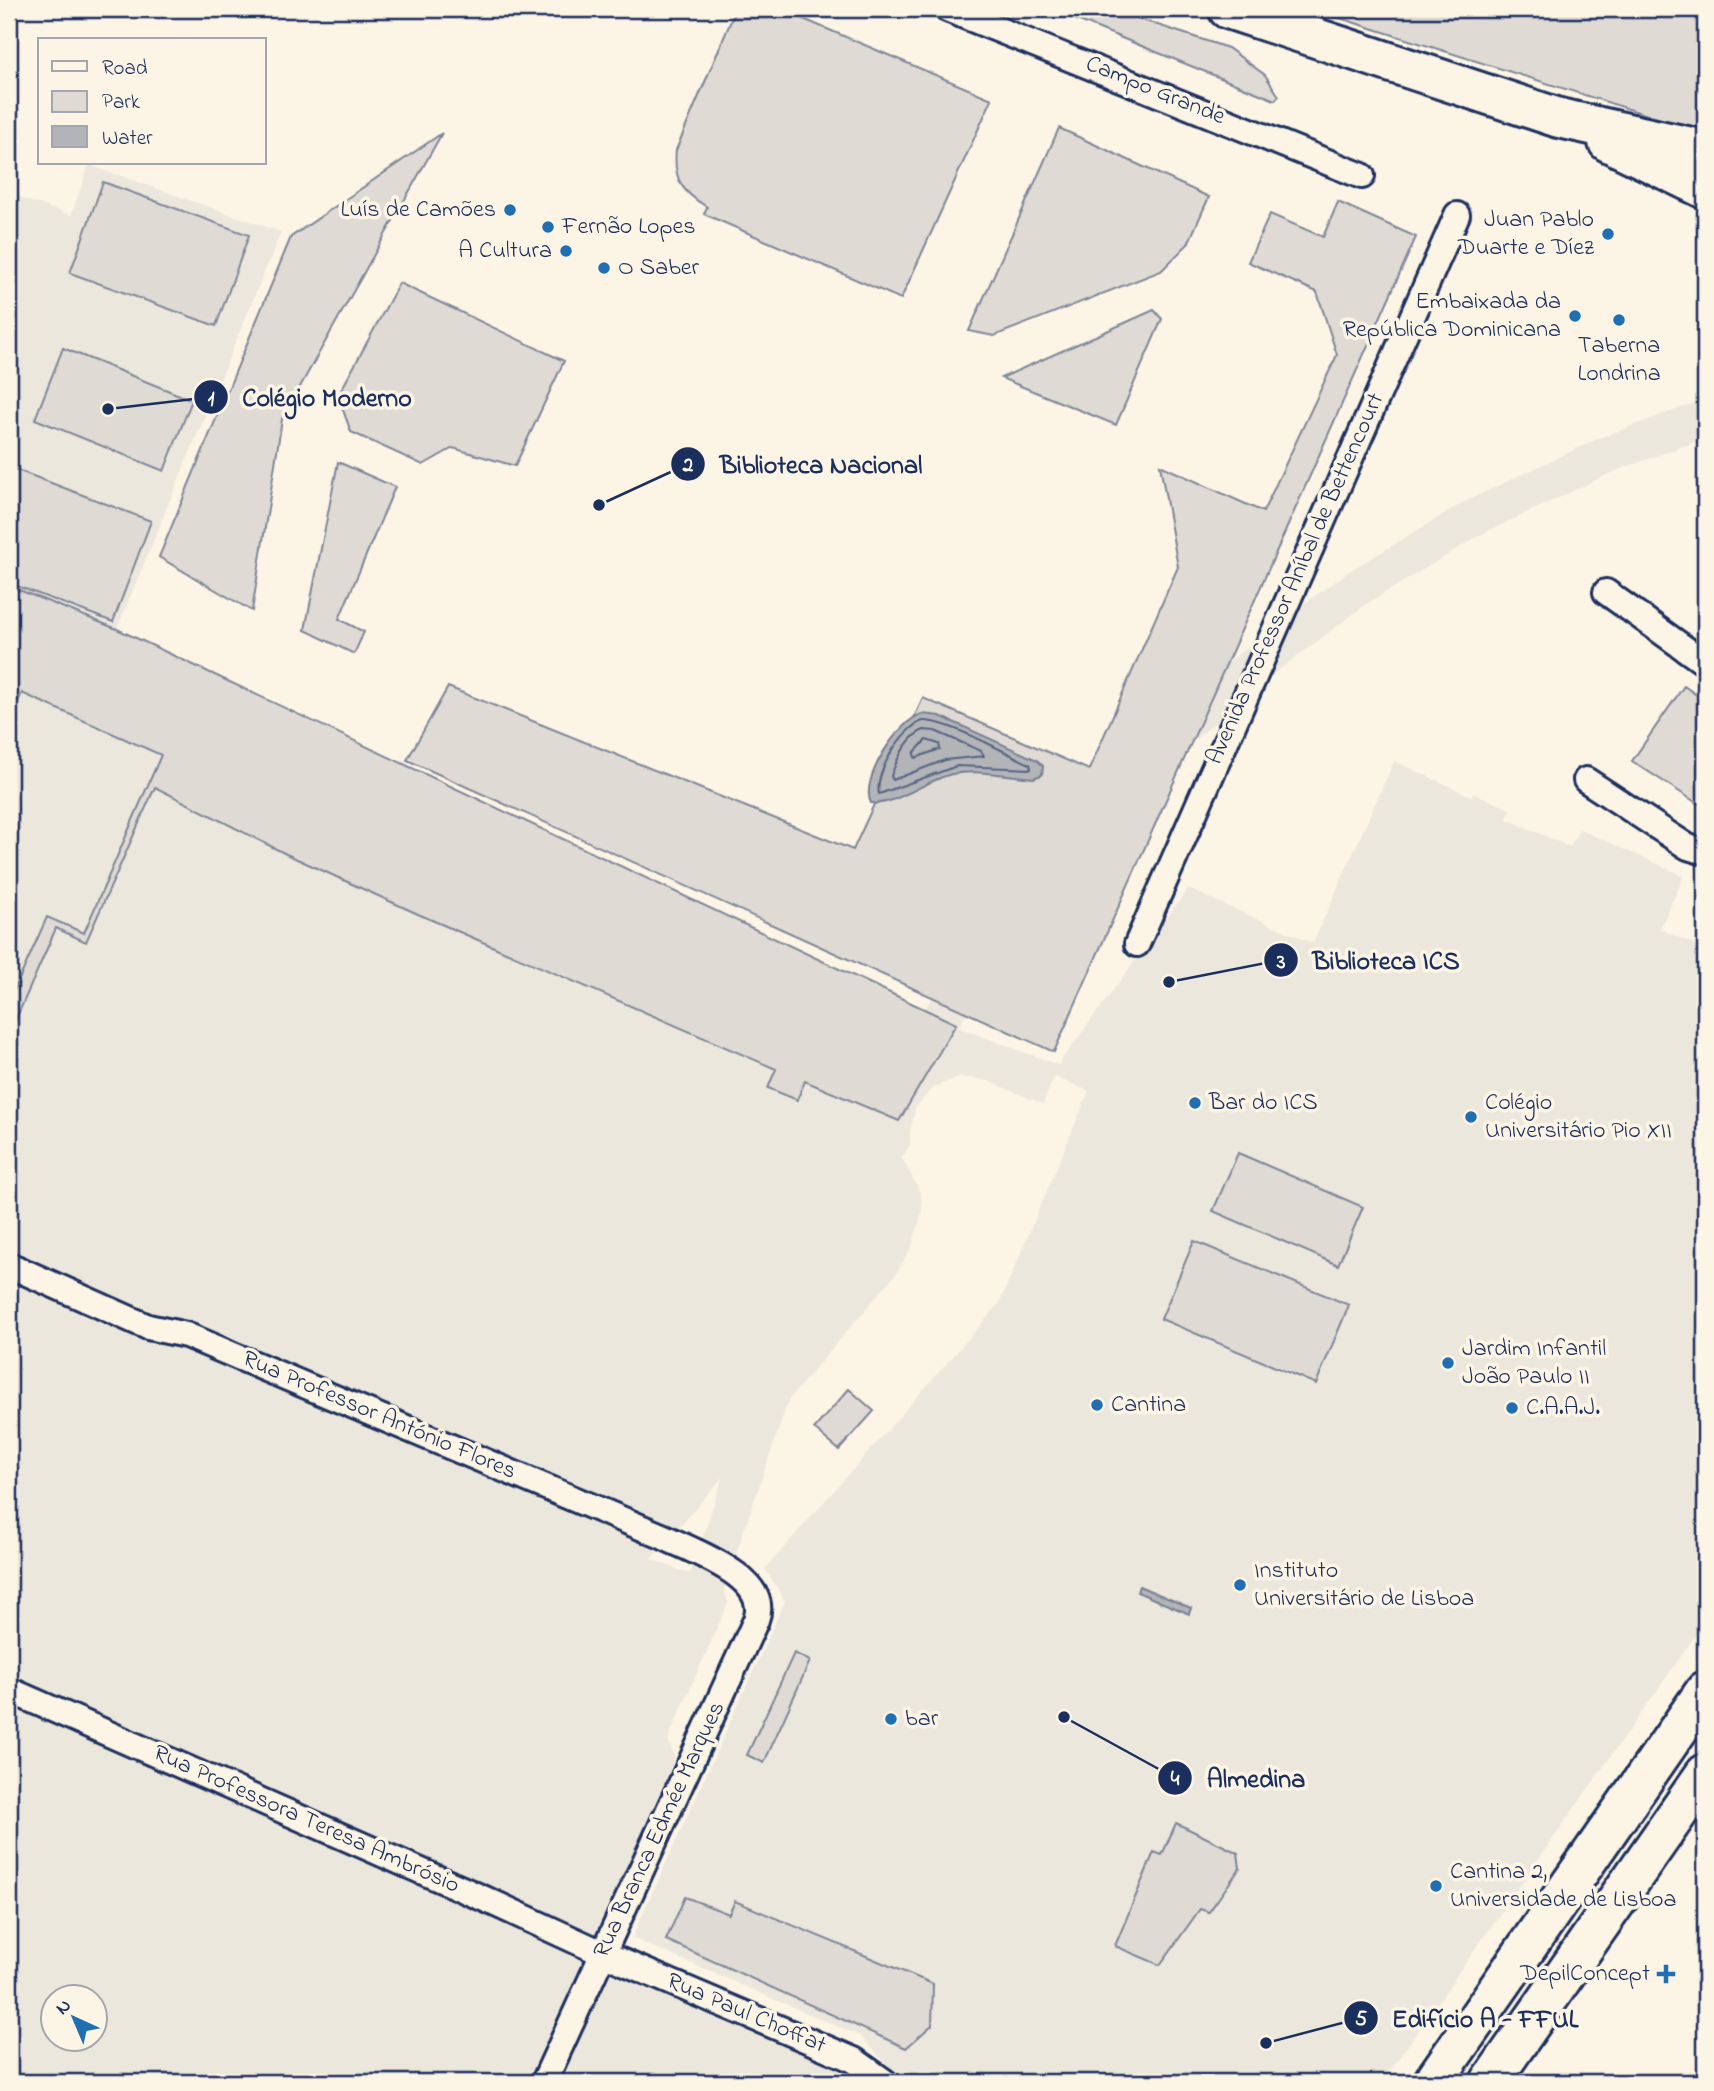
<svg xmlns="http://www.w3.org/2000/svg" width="1714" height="2091" font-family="'Indie Flower',sans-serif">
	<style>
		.built { fill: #ece7dc; fill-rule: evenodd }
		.green { fill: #dfdbd4; stroke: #7d8599; stroke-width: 2 }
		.water { fill: #b2b4b8; stroke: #767f94; stroke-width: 2 }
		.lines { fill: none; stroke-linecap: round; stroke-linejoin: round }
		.shore { stroke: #576482; stroke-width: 2 }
		.street-casing { stroke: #1b2f5e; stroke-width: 30 }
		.primary-casing { stroke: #1b2f5e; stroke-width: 44 }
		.street { stroke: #fcf5e5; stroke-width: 24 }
		.primary { stroke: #fcf5e5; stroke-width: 38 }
		.poi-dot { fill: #1f6fb2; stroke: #fcf5e5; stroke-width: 2.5 }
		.labels { text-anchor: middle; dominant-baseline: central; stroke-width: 7; stroke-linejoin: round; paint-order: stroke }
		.street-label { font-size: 24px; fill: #1b2f5e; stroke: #fcf5e5 }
		.poi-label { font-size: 24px; fill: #1b2f5e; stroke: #fcf5e5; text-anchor: start }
		.leader { fill: none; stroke: #1b2f5e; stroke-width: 2.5 }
		.callout-dot { fill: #1b2f5e; stroke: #fcf5e5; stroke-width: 2.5 }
		.mark-label { font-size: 21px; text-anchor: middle; font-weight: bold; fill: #fff }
		.callout-label { font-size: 26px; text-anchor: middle; font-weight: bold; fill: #1b2f5e; stroke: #fcf5e5; stroke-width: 7; stroke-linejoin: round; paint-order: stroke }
	</style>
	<rect width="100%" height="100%" fill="#fcf5e5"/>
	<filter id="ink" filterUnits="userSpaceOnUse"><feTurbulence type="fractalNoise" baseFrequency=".0143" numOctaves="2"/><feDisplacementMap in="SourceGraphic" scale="14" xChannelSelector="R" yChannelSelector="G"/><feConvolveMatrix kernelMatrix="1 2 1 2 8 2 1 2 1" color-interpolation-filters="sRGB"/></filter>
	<g filter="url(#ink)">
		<!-- built -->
		<path class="built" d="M 89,165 L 281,232 L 117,629 L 9,586 L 9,194 L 71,215 Z
			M 1705,399 L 1705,438 L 1613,472 L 1482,534 L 1368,603 L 1251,691 L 1195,740 L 997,967 L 958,1027 L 1058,1065 L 1188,889 L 1313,943 L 1394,761 L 1471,796 L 1473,793 L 1510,809 L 1507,819 L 1570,847 L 1579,829 L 1684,876 L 1660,929 L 1698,946 L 1696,952 L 1705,959 L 1705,1622 L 1382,2082 L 904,2082 L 860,2036 L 632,1938 L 785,1601 L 765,1569 L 999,1304 L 1089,1091 L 1054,1077 L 1043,1104 L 985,1080 L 960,1077 L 934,1087 L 916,1107 L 910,1131 L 910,1145 L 902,1158 L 921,1194 L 922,1212 L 912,1246 L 896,1274 L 789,1399 L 724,1589 L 728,1603 L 668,1739 L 675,1758 L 587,1959 L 865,2082 L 9,2082 L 9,665 L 922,1013 L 934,995 L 1227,663 L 1280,621 L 1348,572 L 1464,502 L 1599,438 ZM 723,1477 L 690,1574 L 651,1559 ZM 52,1996 L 94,1996 L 94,2038 L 52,2038 Z"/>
		<!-- green -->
		<path class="green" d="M 736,9 L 780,9 L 992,99 L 901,299 L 704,214 L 707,207 C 682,192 673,180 676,150 Z
			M 1050,9 L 1109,9 L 1228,48 L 1265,75 L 1279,96 L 1275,100 Z
			M 1311,9 L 1705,9 L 1705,133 Z
			M 1059,128 L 1209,197 L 1188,244 L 1161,271 L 994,336 L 969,331 Z
			M 442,133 L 282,419 L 252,611 L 159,557 L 291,237 Z
			M 103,182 L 249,235 L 216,326 L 70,273 Z
			M 1338,202 L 1416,237 L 1054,1052 L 407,760 L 448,687 L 853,850 L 923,698 L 1089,770 L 1178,567 L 1160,465 L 1263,512 L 1337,355 L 1317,292 L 1248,262 L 1270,214 L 1323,237 Z
			M 399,283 L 564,361 L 515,466 L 453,448 L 423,465 L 351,432 L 338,396 Z
			M 1154,310 L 1162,319 L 1116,425 L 1001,378 Z
			M 63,348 L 192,400 L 164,471 L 35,419 Z
			M 338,462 L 395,487 L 339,619 L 364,632 L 354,654 L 305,630 Z
			M 9,467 L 151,521 L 113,622 L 9,583 Z
			M 9,586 L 117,629 L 956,1024 L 899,1121 L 805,1081 L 797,1100 L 768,1088 L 776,1069 L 418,914 L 286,854 L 155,787 L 86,942 L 56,928 L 9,1035 L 9,1002 L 47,917 L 84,933 L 161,755 L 22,693 L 9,722 Z
			M 1684,686 L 1705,701 L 1703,807 L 1632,761 Z
			M 1238,1153 L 1363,1207 L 1338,1265 L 1213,1211 Z
			M 1194,1241 L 1349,1305 L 1316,1384 L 1161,1319 Z
			M 849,1389 L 874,1411 L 839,1450 L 814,1429 Z
			M 794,1653 L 810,1661 L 764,1763 L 747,1755 Z
			M 1176,1823 L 1238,1853 L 1240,1868 L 1209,1912 L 1200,1909 L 1160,1965 L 1115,1946 L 1154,1852 L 1162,1855 Z
			M 685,1897 L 729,1914 L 735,1901 L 933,1984 L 932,2025 L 906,2048 L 666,1940 Z"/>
		<!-- water -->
		<path class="water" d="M 922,714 L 940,716 L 1037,760 L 1043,766 L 1042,775 L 1033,778 C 1008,776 977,769 952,774 C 928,779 894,807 871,803 C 859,780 899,720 922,714 Z
			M 1139,1586 L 1191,1608 L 1189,1614 L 1137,1592 Z"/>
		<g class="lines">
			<!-- shore -->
			<path class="shore" d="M 923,721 C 948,720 1005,753 1030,764 L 1031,769 L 957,766 L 879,794 C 874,774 902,727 923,721 Z
				M 924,730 L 935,731 L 981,751 L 984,756 L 945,760 L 893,780 L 891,776 C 897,759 907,736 924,730 Z
				M 926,740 L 939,744 L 940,749 L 915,758 L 914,753 Z"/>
			<defs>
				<path id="street" d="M 947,9 L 1362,176
					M 1606,592 L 1705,663
					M 1586,780 L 1688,847 L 1705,852
					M 1137,944 L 1457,215
					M 9,1265 L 148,1327 L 186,1335 L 664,1537 C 694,1552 772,1578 756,1620 L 544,2082
					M 9,1690 L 487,1900 L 602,1953 L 854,2060 L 885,2082"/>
				<path id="primary" d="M 1228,9 L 1559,118 L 1705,150
					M 1608,142 L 1705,189
					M 1433,2082 L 1705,1691
					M 1490,2082 L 1705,1774"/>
			</defs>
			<!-- street casing -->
			<use href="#street" class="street-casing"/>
			<!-- primary casing -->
			<use href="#primary" class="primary-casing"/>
			<!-- street -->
			<use href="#street" class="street"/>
			<!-- primary -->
			<use href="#primary" class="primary"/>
		</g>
	</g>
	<!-- markers -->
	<g class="poi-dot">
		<circle cx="510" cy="210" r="7"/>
		<circle cx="548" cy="227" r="7"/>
		<circle cx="1608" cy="234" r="7"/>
		<circle cx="566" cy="251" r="7"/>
		<circle cx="604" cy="268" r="7"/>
		<circle cx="1575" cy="316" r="7"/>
		<circle cx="1619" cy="320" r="7"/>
		<circle cx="1195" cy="1103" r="7"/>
		<circle cx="1471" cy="1117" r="7"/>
		<circle cx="1448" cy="1363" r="7"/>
		<circle cx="1097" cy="1405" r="7"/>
		<circle cx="1512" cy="1408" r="7"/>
		<circle cx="1240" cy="1585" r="7"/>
		<circle cx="891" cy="1719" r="7"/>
		<circle cx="1436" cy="1886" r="7"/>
		<path d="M1662.5 1963.5h7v7h7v7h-7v7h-7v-7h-7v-7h7z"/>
	</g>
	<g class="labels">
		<!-- street labels -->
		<g class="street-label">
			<text transform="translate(1155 91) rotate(22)">Campo Grande</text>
			<text transform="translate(1296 579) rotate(-66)">Avenida Professor Aníbal de Bettencourt</text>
			<text transform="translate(379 1416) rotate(23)">Rua Professor António Flores</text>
			<text transform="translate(306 1820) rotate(24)">Rua Professora Teresa Ambrósio</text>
			<text transform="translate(660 1830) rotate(-65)">Rua Branca Edmée Marques</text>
			<text transform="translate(746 2014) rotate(23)">Rua Paul Choffat</text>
		</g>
		<!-- poi labels -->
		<g class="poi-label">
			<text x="496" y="210" text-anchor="end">Luís de Camões</text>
			<text x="1594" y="220" text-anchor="end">Juan Pablo<tspan x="1594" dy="28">Duarte e Díez</tspan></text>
			<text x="562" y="227">Fernão Lopes</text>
			<text x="552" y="251" text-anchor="end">A Cultura</text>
			<text x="618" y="268">O Saber</text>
			<text x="1561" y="302" text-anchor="end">Embaixada da<tspan x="1561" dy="28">República Dominicana</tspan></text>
			<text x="1619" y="346" text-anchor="middle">Taberna<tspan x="1619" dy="28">Londrina</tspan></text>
			<text x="1209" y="1103">Bar do ICS</text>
			<text x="1485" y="1103">Colégio<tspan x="1485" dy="28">Universitário Pio XII</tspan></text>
			<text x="1462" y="1349">Jardim Infantil<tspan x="1462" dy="28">João Paulo II</tspan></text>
			<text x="1111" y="1405">Cantina</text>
			<text x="1526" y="1408">C.A.A.J.</text>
			<text x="1254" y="1571">Instituto<tspan x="1254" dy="28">Universitário de Lisboa</tspan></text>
			<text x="905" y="1719">bar</text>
			<text x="1450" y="1872">Cantina 2,<tspan x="1450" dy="28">Universidade de Lisboa</tspan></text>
			<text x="1650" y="1974" text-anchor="end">DepilConcept</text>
		</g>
	</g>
	<!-- callouts -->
	<path class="leader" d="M108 409L211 397M599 505L688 464M1169 982L1281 960M1064 1717L1175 1778M1266 2043L1361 2018"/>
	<g class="callout-dot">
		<circle cx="108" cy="409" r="7"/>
		<circle cx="599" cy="505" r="7"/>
		<circle cx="1169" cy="982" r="7"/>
		<circle cx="1064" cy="1717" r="7"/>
		<circle cx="1266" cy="2043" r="7"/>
		<circle cx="211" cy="397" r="18"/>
		<circle cx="688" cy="464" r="18"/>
		<circle cx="1281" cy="960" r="18"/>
		<circle cx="1175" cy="1778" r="18"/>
		<circle cx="1361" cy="2018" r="18"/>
	</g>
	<g class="mark-label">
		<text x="211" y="405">1</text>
		<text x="688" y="471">2</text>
		<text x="1281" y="968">3</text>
		<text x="1175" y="1785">4</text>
		<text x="1361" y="2025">5</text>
	</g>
	<g class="callout-label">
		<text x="327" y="406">Colégio Moderno</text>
		<text x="821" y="473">Biblioteca Nacional</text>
		<text x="1386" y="969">Biblioteca ICS</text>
		<text x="1256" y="1787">Almedina</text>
		<text x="1485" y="2027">Edifício A - FFUL</text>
	</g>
	<!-- margin -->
	<rect width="1714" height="2091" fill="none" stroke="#fcf5e5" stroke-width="35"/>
	<rect x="18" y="18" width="1679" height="2056" fill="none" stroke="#1b2f5e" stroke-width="2.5" filter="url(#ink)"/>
	<!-- legend -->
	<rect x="38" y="38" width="228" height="126" fill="#fcf5e5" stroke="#a2a6af" stroke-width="2"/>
	<rect x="52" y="61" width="35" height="10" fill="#fcf5e5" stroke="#a2a6af" stroke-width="2"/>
	<text x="102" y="74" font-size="21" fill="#1b2f5e">Road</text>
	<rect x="52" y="91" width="35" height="21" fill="#dfdbd4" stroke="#a2a6af" stroke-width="2"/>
	<text x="102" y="108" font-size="21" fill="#1b2f5e">Park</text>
	<rect x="52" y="126" width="35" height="21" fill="#b2b4b8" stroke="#a2a6af" stroke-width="2"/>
	<text x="102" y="144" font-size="21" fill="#1b2f5e">Water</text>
	<!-- north arrow -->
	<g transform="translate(74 2018) rotate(316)"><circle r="33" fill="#fcf5e5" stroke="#a2a6af" stroke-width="2"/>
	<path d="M0-5L12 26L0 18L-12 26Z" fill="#1f6fb2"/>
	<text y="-10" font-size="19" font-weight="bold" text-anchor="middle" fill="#1b2f5e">N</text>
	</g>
</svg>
